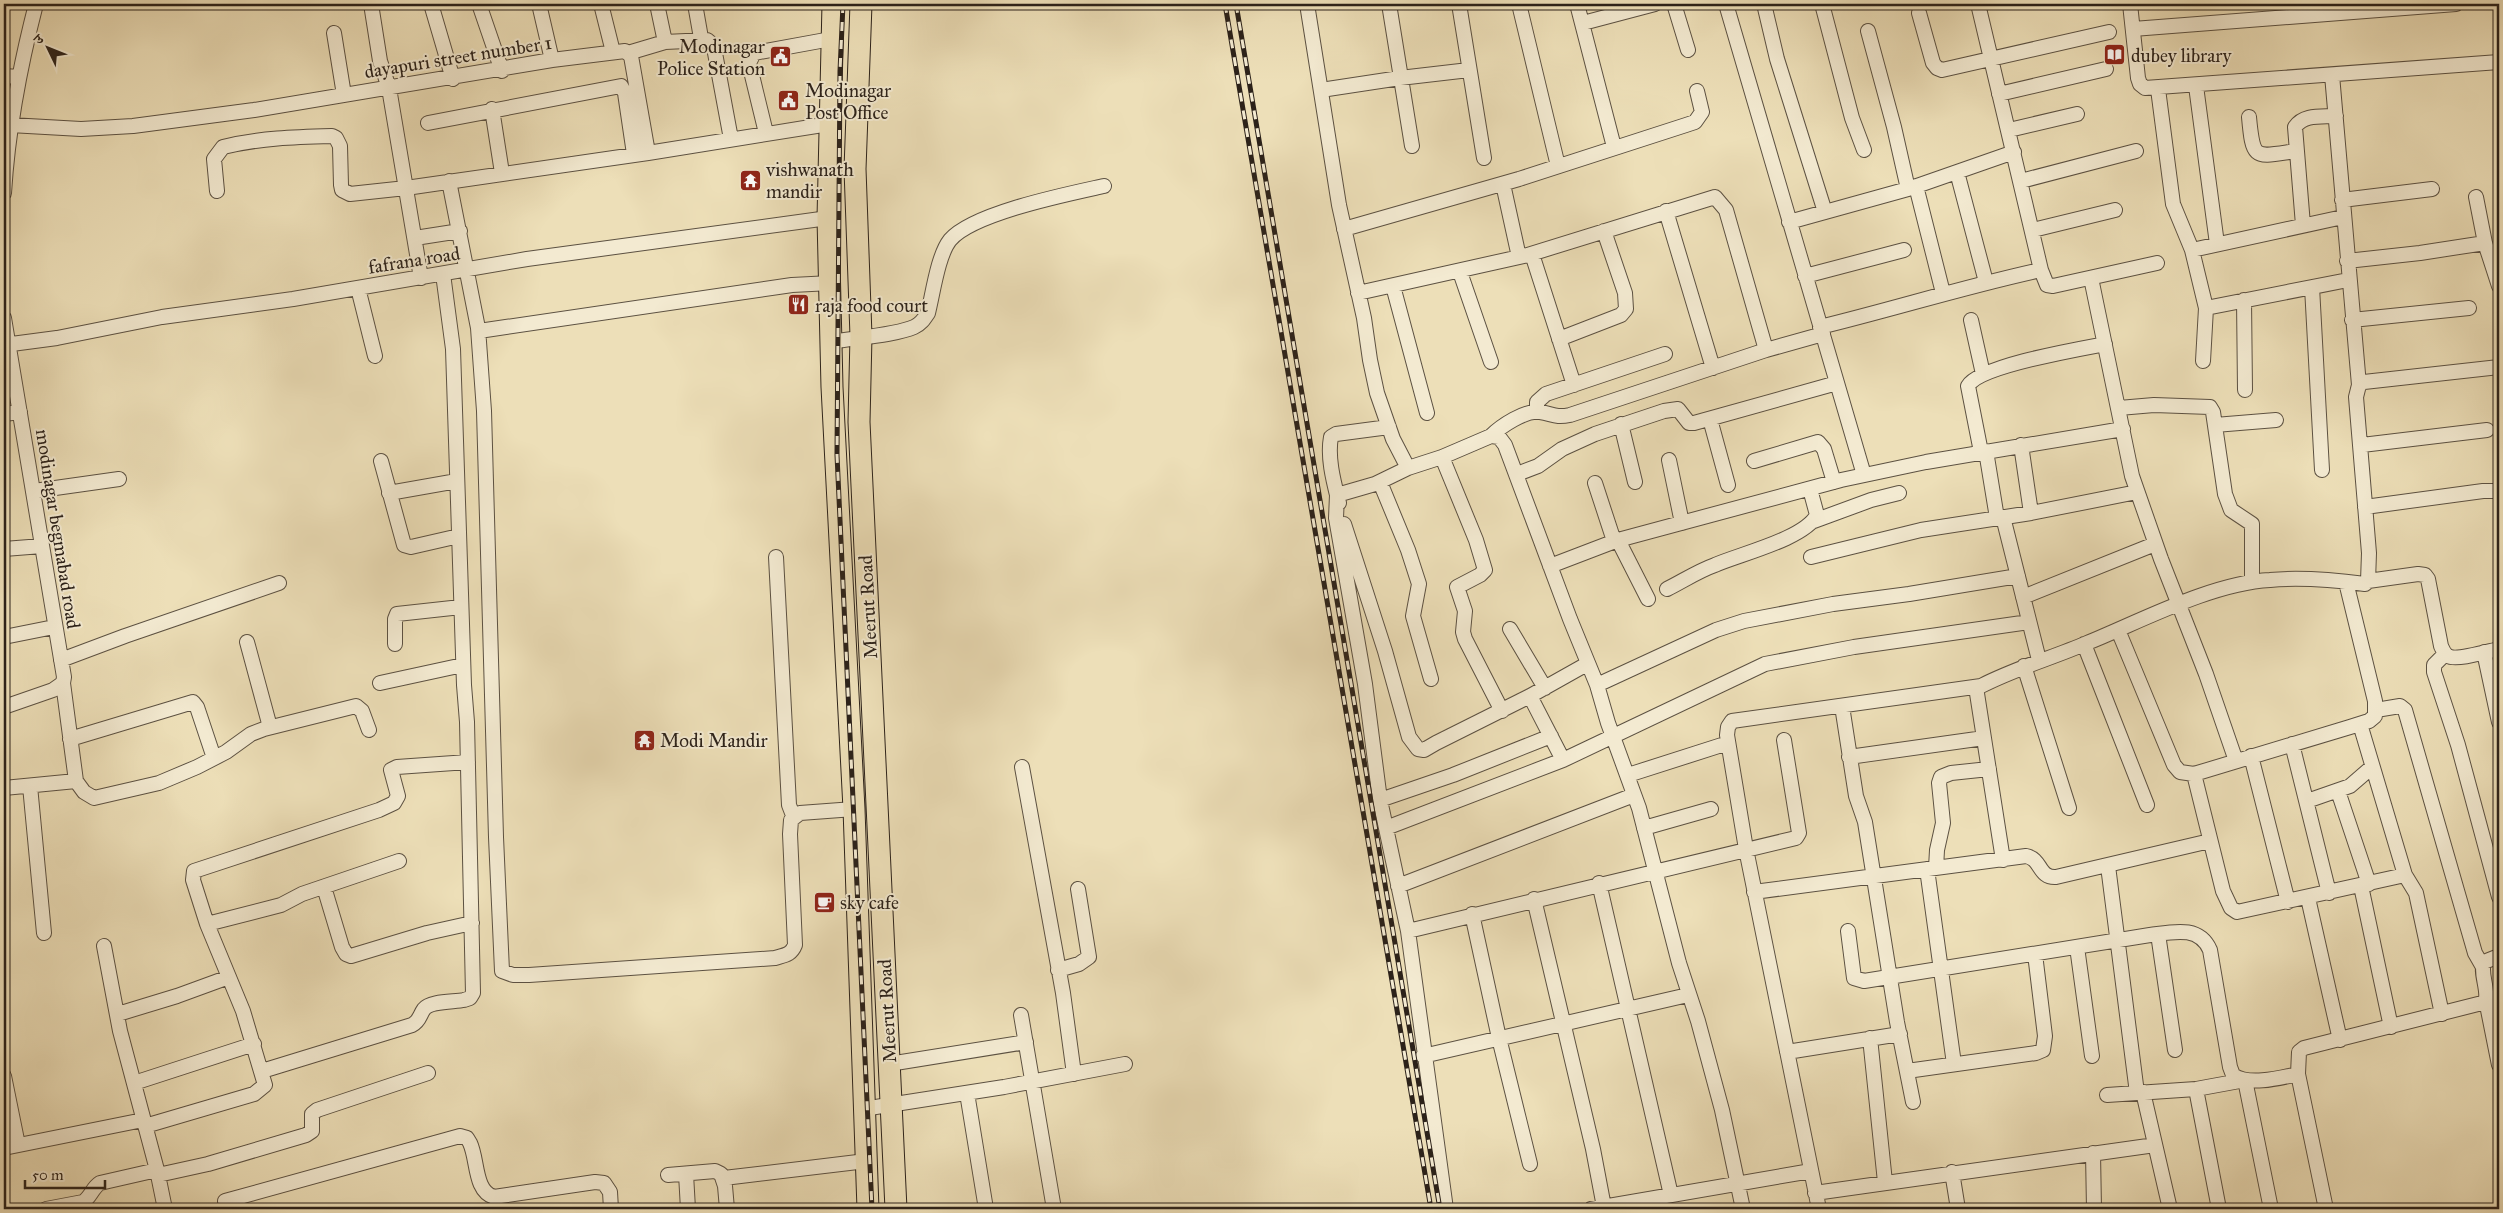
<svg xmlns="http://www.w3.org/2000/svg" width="2503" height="1213" font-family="'IM FELL Great Primer','Noto Serif Devanagari',serif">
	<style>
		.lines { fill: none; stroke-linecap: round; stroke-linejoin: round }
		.minor-casing { stroke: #5c5142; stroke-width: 16 }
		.highway-casing { stroke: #2c221a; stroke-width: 23 }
		.minor { stroke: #f3ead1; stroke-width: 14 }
		.highway { stroke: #eddfb8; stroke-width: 21 }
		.rail-casing { stroke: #2c221a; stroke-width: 5 }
		.rail { stroke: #f3ead1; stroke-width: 3; stroke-dasharray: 9; stroke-linecap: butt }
		.labels { text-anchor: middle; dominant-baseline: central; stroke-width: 4; stroke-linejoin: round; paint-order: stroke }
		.poi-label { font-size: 19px; fill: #2c221a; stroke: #f3ead1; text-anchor: start }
		.street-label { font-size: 19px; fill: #2c221a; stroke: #f3ead1 }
	</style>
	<rect width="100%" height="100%" fill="#eddfb8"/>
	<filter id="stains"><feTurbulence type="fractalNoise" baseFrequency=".004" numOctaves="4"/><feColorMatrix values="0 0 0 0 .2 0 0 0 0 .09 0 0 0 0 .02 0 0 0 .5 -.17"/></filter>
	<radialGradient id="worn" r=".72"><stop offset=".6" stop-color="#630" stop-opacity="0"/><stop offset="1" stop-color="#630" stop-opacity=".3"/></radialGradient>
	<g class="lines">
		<defs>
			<path id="minor" d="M 371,4 L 380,61 L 389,88 L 421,278
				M 431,4 L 453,79
				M 479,4 L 502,71
				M 539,4 L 552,60
				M 601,4 L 613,52
				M 657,4 L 665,42
				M 695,4 L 701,38
				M 1307,4 L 1339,205 L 1364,318 L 1370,360 L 1377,393 L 1393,439 L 1408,468 L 1442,457 L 1491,436 L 1499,437 L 1505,445 L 1570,619 L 1597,685 L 1608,723 L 1639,808 L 1679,963 L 1698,1021 L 1722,1110 L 1743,1209
				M 1389,4 L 1412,146
				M 1459,4 L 1484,158
				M 1519,4 L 1558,166
				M 1577,4 L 1614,147
				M 1674,4 L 1688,50
				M 1726,4 L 1864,475
				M 1764,4 L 1777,59 L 1825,212
				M 1822,4 L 1852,118 L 1864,150
				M 1978,4 L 2041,270 L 2047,285 L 2053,286 L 2157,263
				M 2130,4 L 2138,78 L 2140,84 L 2145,88 L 2499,62
				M 1919,13 L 1933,63 L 1937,68 L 1942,70 L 2109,32
				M 1583,23 L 1655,4
				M 2133,29 L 2456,4
				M 1868,31 L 1894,127 L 1908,189
				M 334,33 L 344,95
				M 628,53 L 665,42 L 707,40 L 713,45 L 715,53 L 731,139
				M 2332,75 L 2359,385
				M 4,76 L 19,77
				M 2196,86 L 2217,244
				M 2158,89 L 2173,204 L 2192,250 L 2206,308 L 2203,361
				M 1321,90 L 1400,78 L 1469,70
				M 1999,94 L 2106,69
				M 492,109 L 502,173
				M 2249,117 C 2253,161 2254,157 2296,151
				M 428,123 L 621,86 L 625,93 L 634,154
				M 10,125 L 81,129 L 133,126 L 254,110 L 552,60 L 625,51 L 631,56 L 648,153 L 829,124
				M 2009,130 L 2077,114
				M 766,133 L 749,63 L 754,53 L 831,39
				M 1957,172 L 1986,282
				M 449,181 L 478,328 L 484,411 L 496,837 L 502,971 L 513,975 L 529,975 L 775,958 C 785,955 791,955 795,945 L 790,834 L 791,820 L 800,813 L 854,809
				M 2021,181 L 2136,151
				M 1503,184 L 1519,257
				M 1916,186 L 1943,293
				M 217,191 L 214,159 L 223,147 C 259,138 296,137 332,136 L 336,138 L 340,146 L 341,185 L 342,190 L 350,194 L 406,188 L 648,153
				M 4,193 C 8,129 20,66 36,4
				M 2476,197 L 2485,243 L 2499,286
				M 2342,200 L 2432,189
				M 1666,211 L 1713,368
				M 1789,222 L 1908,189 L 2014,152
				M 2303,225 L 2295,127 C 2304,114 2321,117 2336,116
				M 1344,229 L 1519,179 L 1686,125 L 1695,122 L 1702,112 L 1697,91
				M 2033,230 L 2115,210
				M 415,238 L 460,231
				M 2192,250 L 2343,217
				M 1532,254 L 1574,385
				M 2347,261 L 2420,253 L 2485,243
				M 1460,272 L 1491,362
				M 1805,276 L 1904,250
				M 2091,278 L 2132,476 L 2161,559 L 2206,674 L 2236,761
				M 1393,286 L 1427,413
				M 2312,287 L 2322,470
				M 358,288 L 375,356
				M 1358,293 L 1524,256 L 1715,197 L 1726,210 L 1766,350
				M 2244,300 L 2245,390
				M 2206,308 L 2348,280
				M 4,318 L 64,677 L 63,683 L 53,690 L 4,707
				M 1971,320 L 1983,374
				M 2352,320 L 2469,308
				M 1820,327 C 1894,309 1967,286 2041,270
				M 479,331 L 792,285 L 831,283
				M 1559,339 L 1621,315 L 1626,309 L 1625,293 L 1604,231
				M 832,342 C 854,338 896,335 914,327 C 921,324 924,319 928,313 C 933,293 938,255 950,240 C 973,213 1068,194 1104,186
				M 4,345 L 57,338 L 162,317 L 293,299 L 527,259 L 828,218
				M 2119,408 L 2154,405 L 2210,407 L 2213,412 L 2225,494 L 2231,510 L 2252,524 L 2252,582
				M 1537,412 L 1537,402 L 1546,394 L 1665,354
				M 4,414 L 20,412
				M 1710,419 L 1728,485
				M 1621,424 L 1635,482
				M 2215,425 L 2276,420
				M 1491,436 C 1501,426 1525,410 1540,412 C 1553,414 1555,418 1570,415 L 1766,350 L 1823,334
				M 2021,445 L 2031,513
				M 2362,445 L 2487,430
				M 1986,451 L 1997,518
				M 1981,452 L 1968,386 C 1979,366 2079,349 2105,344
				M 1442,457 L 1476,540 L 1485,570 L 1480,575 L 1457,587 L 1465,611 L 1463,632 L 1465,639 L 1502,711
				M 1669,460 L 1682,523
				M 381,461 L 404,545 L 411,547 L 459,536
				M 1754,461 L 1818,442 L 1824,449 L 1834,482
				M 1408,468 L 1375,484 L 1337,495 L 1336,518 L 1365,684 L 1380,800 L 1408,931 L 1446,1209
				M 1517,474 L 1538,466 L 1562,449 L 1595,434 L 1664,411 L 1678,409 L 1689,423 L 1694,423 L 1837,383
				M 1380,482 L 1408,550 L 1419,584 L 1413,616 L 1431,679
				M 1595,483 L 1614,541
				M 34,491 L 119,479
				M 389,493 L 457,481
				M 1339,503 C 1334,483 1327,458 1331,437 L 1336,434 L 1389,427
				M 2365,507 L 2483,491 L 2499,491
				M 2003,517 L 2039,660
				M 1814,521 L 1871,500 L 1899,493
				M 1344,524 L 1385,651 L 1409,737 L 1418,749 L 1424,750 L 1436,743 L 1530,696 L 1587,664
				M 1618,540 L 1648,599
				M 4,549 L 42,546
				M 776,557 L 789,805 L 794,818
				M 1811,557 L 1921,530 L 2031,513 L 2137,492
				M 1550,566 L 1618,540 L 1841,480 L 1926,462 L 2123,429
				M 2368,581 L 2418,574 L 2425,575 L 2428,579 L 2441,646 C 2443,650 2444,654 2448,656 C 2456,661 2489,651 2499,649
				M 1667,589 C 1683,581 1698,571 1715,565 C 1740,554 1804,539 1817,515 L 1810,489
				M 2023,597 L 2155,544
				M 1510,629 L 1545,688
				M 2118,630 L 2174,765 L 2180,772 L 2194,774 L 2350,727 L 2369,721 L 2375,716 L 2375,701 L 2346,582
				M 4,637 L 54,627
				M 247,642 L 270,727
				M 395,644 L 395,619 L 397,614 L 461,607
				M 2084,644 L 2147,805
				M 2484,652 L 2499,722
				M 2445,654 L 2434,665 L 2434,672 L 2458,745 L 2499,897
				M 61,660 L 125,636 L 279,583
				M 2024,666 L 2069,808
				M 63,683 L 76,781 L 84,792 L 94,798 L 159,783 L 197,767 L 226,752 L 251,734 L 264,729 L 356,706 L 362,711 L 369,730
				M 380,683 L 463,665
				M 1597,685 L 1716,630 L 1744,621 L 1833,604 L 1909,594 L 2018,576
				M 1976,687 L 2003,860
				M 1530,696 L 1563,760
				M 1842,706 L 1856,796 L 1865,822 L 1897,1022 L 1913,1102
				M 2376,710 L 2400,706 L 2405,710 L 2475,953 L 2483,967
				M 2360,724 L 2405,875 L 2416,893 L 2442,1014
				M 70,739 L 193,702 L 197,707 L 214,758
				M 2292,744 L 2329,893
				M 2251,756 L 2288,902
				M 1849,757 L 1984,738
				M 1022,767 L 1063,993 L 1074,1074
				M 2194,774 L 2223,891 L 2231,908 L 2237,912 L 2405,875
				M 1628,775 L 1728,743
				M 30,786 L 44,933
				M 4,788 L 76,781
				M 2338,791 L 2369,884
				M 1380,800 L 1453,775 L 1551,736
				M 2307,801 L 2350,786 L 2372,767
				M 1386,828 L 1563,760 L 1765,664 L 1854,647 L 2029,622
				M 1644,828 L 1711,809
				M 2108,866 L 2137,1093
				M 1936,868 L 1937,850 L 1943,823 L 1939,783 L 1941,777 L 1951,773 L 1989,769
				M 1927,869 L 1954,1064
				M 1599,883 L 1671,1195
				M 1398,886 L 1634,795
				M 2361,886 L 2391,1027
				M 324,887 L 342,947 L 346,954 L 351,956 L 427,933 L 472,923
				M 1754,892 L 2026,856 C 2042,859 2038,878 2056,877 L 2210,841
				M 2308,898 L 2340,1040
				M 1534,899 L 1593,1149 L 1604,1207
				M 1472,914 L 1499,1038 L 1530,1164
				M 207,924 L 281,905 L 302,894 L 399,861
				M 1408,931 L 1796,838 L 1799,833 L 1784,740
				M 1848,931 L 1854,978 L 1864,981 L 2150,935 C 2173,932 2199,925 2210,950 L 2230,1067 L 2233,1075 C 2249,1086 2280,1078 2298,1074
				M 2158,934 L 2175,1050
				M 104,946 L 120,1031 L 157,1170 L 165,1209
				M 2077,947 L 2092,1056
				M 1058,970 L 1079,964 L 1089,957 L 1078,889
				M 2486,1000 L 2499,1065
				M 118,1014 L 177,996 L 229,977
				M 1021,1015 L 1054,1209
				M 1870,1038 L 1885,1182
				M 1787,1052 L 1900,1034
				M 1423,1056 L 1688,995
				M 889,1064 L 1026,1042
				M 262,1071 L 412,1025 C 420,1021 419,1016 424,1009 C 430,1001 454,1002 464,1000 L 470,998 L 473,993 L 467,722 L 464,685 L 453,349 L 443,274
				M 1907,1071 L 2036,1053 L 2043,1050 L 2045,1036 L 2035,954
				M 4,1076 L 18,1145
				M 134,1083 L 254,1044
				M 2196,1089 L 2219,1209
				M 2143,1092 L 2170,1209
				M 967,1093 L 986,1209
				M 2107,1095 L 2196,1089 L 2245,1080 L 2271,1209
				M 863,1109 L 1004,1087 L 1125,1064
				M 145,1126 L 254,1094 L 265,1085 L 243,1011 L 207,924 L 193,880 L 194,871 L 379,810 L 394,803 L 398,796 L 391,770 L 397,767 L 468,762
				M 4,1148 L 143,1120
				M 2093,1153 L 2094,1209
				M 1952,1172 L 1958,1209
				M 686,1174 L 688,1209
				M 158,1175 L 208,1164 L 306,1135 L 312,1131 L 312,1114 L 317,1110 L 428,1073
				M 668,1175 L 715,1171 L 721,1174 L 725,1186 L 727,1209
				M 724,1178 L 866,1161
				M 1815,1193 L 2155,1145
				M 225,1201 L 460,1136 L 467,1138 L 470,1143 C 478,1160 474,1191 494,1197 L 595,1182 L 604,1183 L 610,1192 L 611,1209
				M 46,1209 L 83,1202 C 91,1197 92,1188 100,1183 L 157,1170
				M 1591,1209 L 1811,1171
				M 1819,1209 L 1746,849 L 1727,735 L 1728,727 L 1732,721 L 1981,686 C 2016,668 2052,658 2087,643 C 2141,621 2212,583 2270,580 C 2301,577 2334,580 2365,584 L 2368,581 L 2369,553 L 2356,397 L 2359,385 L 2364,382 L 2499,367
				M 2326,1209 L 2298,1074 L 2299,1052 L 2304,1048 L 2482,1003 L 2486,1000 C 2488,987 2480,974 2484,962 L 2499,956"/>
			<path id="highway" d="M 833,4 L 828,218 L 832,387 L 854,809 L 868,1209
				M 861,4 L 855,169 L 861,336 L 859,422 L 896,1209"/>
		</defs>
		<!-- minor casing -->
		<use href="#minor" class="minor-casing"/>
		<!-- highway casing -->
		<use href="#highway" class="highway-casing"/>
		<!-- minor -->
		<use href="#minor" class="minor"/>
		<!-- highway -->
		<use href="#highway" class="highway"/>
		<defs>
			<path id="rail" d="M 843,4 L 840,71 L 837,455 L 872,1209
				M 1225,4 L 1431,1209
				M 1236,4 L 1440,1209"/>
		</defs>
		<!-- rail casing -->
		<use href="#rail" class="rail-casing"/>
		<!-- rail -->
		<use href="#rail" class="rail"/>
	</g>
	<!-- icons -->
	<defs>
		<symbol id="library-square" viewBox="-11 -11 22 22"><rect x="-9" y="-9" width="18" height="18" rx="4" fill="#8f2418" stroke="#f3ead1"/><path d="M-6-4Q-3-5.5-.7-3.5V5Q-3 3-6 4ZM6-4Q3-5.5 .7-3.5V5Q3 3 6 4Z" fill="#fff"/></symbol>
		<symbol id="civic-square" viewBox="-11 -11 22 22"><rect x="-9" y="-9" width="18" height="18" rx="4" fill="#8f2418" stroke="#f3ead1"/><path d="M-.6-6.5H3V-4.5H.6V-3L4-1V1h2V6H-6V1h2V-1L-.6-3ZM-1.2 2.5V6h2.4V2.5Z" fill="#fff"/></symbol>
		<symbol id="temple-square" viewBox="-11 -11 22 22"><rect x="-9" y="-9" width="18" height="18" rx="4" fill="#8f2418" stroke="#f3ead1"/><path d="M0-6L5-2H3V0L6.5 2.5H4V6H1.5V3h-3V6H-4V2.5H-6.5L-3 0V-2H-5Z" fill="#fff"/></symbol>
		<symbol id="restaurant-square" viewBox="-11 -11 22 22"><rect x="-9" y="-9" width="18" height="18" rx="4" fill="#8f2418" stroke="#f3ead1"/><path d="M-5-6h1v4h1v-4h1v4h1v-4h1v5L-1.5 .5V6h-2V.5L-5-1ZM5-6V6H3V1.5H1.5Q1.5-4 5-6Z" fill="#fff"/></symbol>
		<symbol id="cafe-square" viewBox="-11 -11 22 22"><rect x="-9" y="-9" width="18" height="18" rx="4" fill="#8f2418" stroke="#f3ead1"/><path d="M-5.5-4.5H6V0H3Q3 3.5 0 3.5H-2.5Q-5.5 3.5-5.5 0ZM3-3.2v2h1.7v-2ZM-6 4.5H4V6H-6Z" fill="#fff"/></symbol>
	</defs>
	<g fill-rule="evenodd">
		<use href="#library-square" x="2102" y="42" width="25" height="25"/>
		<use href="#civic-square" x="768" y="44" width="25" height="25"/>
		<use href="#civic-square" x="776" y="88" width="25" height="25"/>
		<use href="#temple-square" x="738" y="168" width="25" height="25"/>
		<use href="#restaurant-square" x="786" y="292" width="25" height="25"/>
		<use href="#temple-square" x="632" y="728" width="25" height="25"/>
		<use href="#cafe-square" x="812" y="890" width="25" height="25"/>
	</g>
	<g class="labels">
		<!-- poi labels -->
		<g class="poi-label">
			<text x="765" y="46" text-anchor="end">Modinagar<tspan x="765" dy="22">Police Station</tspan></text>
			<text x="2131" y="55">dubey library</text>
			<text x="805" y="90">Modinagar<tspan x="805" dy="22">Post Office</tspan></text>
			<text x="766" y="169">vishwanath<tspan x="766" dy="22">mandir</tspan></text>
			<text x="815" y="305">raja food court</text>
			<text x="660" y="740">Modi Mandir</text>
			<text x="840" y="902">sky cafe</text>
		</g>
		<!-- street labels -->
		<g class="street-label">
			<text transform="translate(458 57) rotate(-9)">dayapuri street number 1</text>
			<text transform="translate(414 260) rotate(-9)">fafrana road</text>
			<text transform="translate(58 529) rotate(81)">modinagar begmabad road</text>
			<text transform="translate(868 607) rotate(-93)">Meerut Road</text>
			<text transform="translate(887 1011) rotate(-93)">Meerut Road</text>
		</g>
	</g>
	<!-- margin -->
	<rect width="2503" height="1213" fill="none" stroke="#eddfb8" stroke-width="20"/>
	<rect x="5" y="5" width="2493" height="1203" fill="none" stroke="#2c221a" stroke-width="2.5"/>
	<rect x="10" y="10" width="2483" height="1193" fill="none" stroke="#2c221a"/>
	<!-- north arrow -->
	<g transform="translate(48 48) rotate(313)" stroke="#f3ead1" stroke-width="4" paint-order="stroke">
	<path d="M0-4L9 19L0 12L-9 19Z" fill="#2c221a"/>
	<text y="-8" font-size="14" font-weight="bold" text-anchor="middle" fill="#2c221a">उ</text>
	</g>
	<!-- scale -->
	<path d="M25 1180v8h80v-8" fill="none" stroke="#2c221a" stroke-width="2.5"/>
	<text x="32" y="1180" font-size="15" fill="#2c221a" stroke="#f3ead1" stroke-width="4" paint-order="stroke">50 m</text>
	<rect width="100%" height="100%" filter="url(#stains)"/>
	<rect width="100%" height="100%" fill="url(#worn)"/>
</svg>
